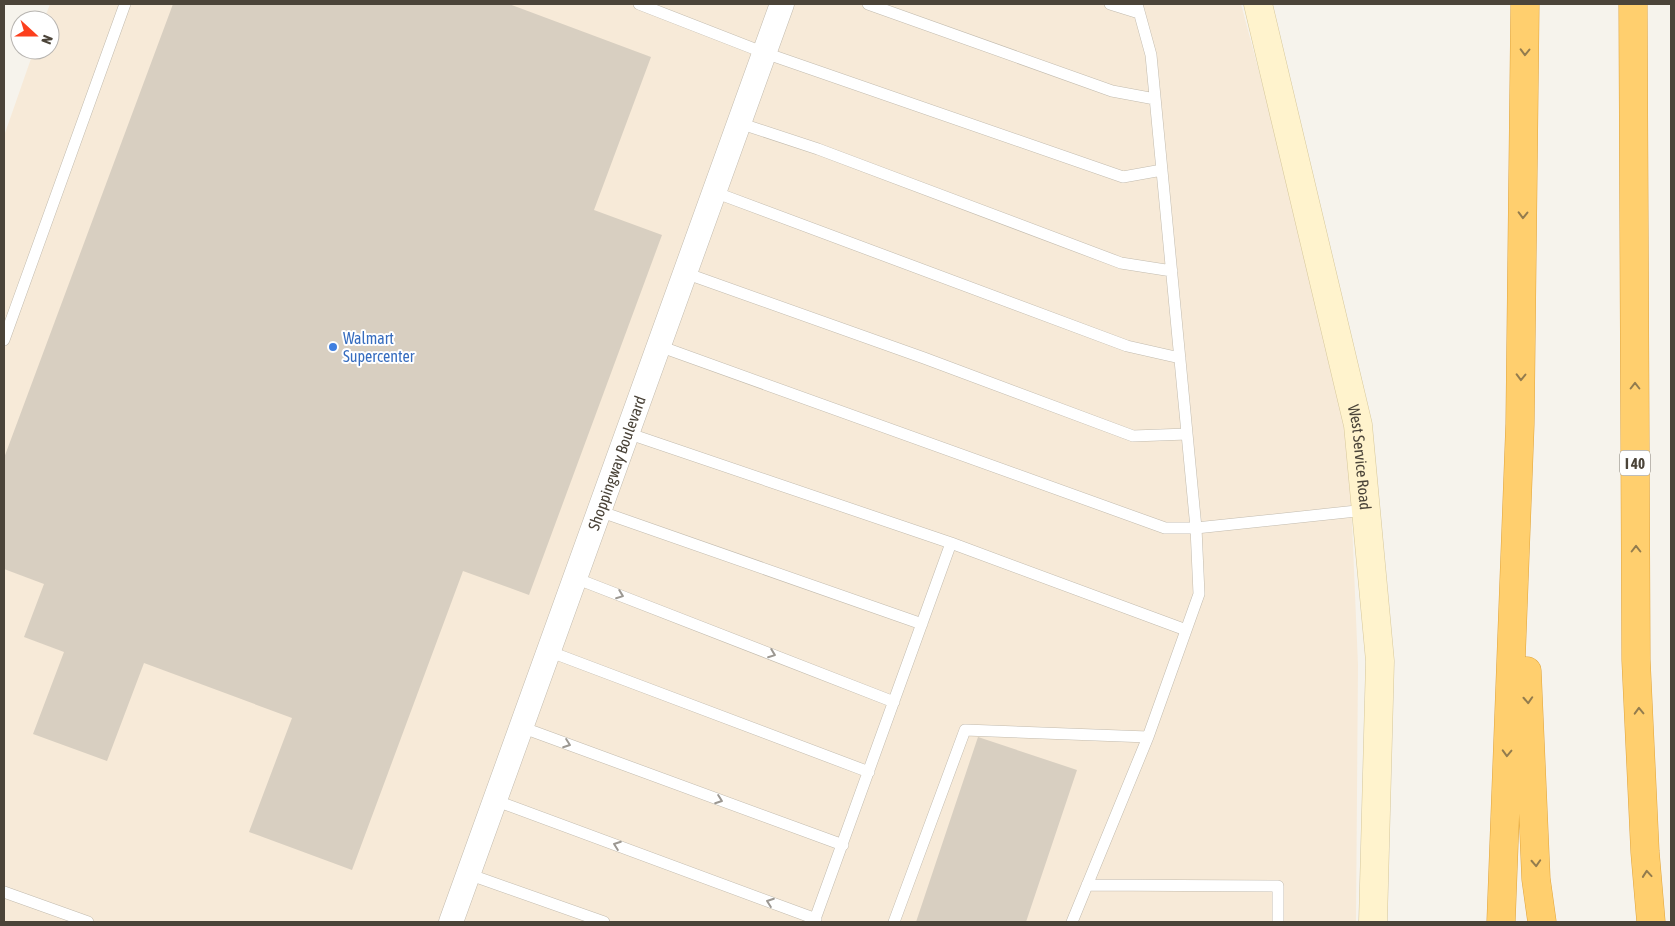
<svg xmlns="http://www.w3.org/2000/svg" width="1675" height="926" font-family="'Asap Condensed',sans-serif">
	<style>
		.commercial { fill: #f7ead8 }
		.building { fill: #d8cfc1 }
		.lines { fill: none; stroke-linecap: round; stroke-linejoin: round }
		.service-casing { stroke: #c2bbae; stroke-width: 12 }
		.minor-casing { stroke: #c2bbae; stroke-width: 25 }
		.secondary-casing { stroke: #d6c79b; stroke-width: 29 }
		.motorway-casing { stroke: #e0a43c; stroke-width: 29 }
		.service { stroke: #fff; stroke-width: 11 }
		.minor { stroke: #fff; stroke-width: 24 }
		.secondary { stroke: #fff3cd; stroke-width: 28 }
		.motorway { stroke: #ffcf6e; stroke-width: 28 }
		.oneway { stroke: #937c4e }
		.oneway2 { stroke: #9c9892 }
		.shop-dot { fill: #3f7fe0; stroke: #fff; stroke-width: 2 }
		.labels { text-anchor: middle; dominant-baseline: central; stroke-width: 4; stroke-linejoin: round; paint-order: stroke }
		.shield { fill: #fff; stroke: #817c74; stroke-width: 1 }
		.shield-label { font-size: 15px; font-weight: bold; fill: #4b4439 }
		.shop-label { font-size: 16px; fill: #366cbe; stroke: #fff; text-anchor: start }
		.street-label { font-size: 16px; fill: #4b4439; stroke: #fff }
	</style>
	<rect width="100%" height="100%" fill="#f6f3ec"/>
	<!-- commercial -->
	<path class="commercial" d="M 50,4 L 1241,4 L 1304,241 L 1348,428 L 1358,665 L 1356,922 L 4,922 L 4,136 L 34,50 L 50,50 L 50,20 L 44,20 Z"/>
	<!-- building -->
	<path class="building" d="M 173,4 L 509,4 L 651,57 L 594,210 L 662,235 L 529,595 L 463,571 L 352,870 L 249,832 L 292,718 L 144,663 L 107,761 L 33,734 L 64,652 L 24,637 L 44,584 L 4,569 L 4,458 Z
		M 978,737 L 1077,770 L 1026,922 L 916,922 Z"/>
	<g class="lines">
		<defs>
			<path id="service" d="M 639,4 L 765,53 L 1123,177 L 1162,170
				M 868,4 L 1112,91 L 1155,99
				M 1110,4 L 1139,13
				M 1137,4 L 1151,55 L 1196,528 L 1366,510
				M 739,123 L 818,149 L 1121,263 L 1172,271
				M 714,192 L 1127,346 L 1180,358
				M 685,273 L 924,358 L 1133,436 L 1187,434
				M 4,340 L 125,4
				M 659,346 L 1165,528 L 1196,528 L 1199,594 L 1148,737
				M 627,433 L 951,543 L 1186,630
				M 599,511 L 922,624
				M 575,578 L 894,702
				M 548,651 L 869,772
				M 521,727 L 843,845
				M 494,800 L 816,919
				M 468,874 L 604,922
				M 1087,885 L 1278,886 L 1278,922
				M 4,892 L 88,922
				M 814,922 L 951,543
				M 894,922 L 965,730 L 1148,737 L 1072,922"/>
			<g id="minor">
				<path id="s1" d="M 451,922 L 782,4"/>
			</g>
			<g id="secondary">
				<path id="s2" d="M 1258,4 L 1358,425 L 1380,661 L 1373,922"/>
			</g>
			<path id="motorway" d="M 1633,4 L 1636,660 L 1645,852 L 1651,922
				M 1527,671 L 1536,879 L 1542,922
				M 1501,922 L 1520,424 L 1525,4"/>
		</defs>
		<!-- service casing -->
		<use href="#service" class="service-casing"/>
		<!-- minor casing -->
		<use href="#minor" class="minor-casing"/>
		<!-- secondary casing -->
		<use href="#secondary" class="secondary-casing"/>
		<!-- motorway casing -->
		<use href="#motorway" class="motorway-casing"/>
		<!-- service -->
		<use href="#service" class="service"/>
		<!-- minor -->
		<use href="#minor" class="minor"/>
		<!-- secondary -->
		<use href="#secondary" class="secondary"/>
		<!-- motorway -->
		<use href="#motorway" class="motorway"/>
	</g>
	<!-- one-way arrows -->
	<defs><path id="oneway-chevron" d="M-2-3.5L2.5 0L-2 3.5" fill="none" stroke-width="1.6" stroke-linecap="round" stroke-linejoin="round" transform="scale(1.25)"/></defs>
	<g class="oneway">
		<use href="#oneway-chevron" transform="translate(1525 52) rotate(91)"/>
		<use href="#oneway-chevron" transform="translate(1523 215) rotate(91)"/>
		<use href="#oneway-chevron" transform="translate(1521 377) rotate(91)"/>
		<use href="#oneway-chevron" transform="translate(1635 386) rotate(-90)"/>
		<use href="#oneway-chevron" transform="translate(1636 549) rotate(-90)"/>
		<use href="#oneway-chevron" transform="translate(1528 700) rotate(87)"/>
		<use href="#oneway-chevron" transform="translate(1639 711) rotate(-92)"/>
		<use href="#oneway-chevron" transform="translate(1507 753) rotate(92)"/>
		<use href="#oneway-chevron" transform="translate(1536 863) rotate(87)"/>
		<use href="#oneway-chevron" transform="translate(1647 874) rotate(-95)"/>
	</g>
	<g class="oneway2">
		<use href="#oneway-chevron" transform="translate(620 595) rotate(21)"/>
		<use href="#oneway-chevron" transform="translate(772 654) rotate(21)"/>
		<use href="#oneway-chevron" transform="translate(567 744) rotate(20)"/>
		<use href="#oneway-chevron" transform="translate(719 800) rotate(20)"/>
		<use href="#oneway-chevron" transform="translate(617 845) rotate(-160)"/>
		<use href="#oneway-chevron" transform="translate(770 902) rotate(-160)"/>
	</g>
	<!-- markers -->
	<circle class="shop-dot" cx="333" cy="347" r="5"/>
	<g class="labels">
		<!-- shield labels -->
		<rect class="shield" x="1620" y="450.5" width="30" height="25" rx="4"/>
		<g class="shield-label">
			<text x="1635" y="463">I 40</text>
		</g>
		<!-- shop labels -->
		<g class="shop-label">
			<text x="343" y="338">Walmart<tspan x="343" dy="18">Supercenter</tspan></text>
		</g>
		<!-- street labels -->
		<g class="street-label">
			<text stroke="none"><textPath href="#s2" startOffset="465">West Service Road</textPath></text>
			<text stroke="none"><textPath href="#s1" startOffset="488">Shoppingway Boulevard</textPath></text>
		</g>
	</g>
	<!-- border -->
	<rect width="1675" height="926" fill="none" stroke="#4b4439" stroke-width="10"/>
	<!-- north arrow -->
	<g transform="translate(35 35) rotate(111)"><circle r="24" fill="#ffffff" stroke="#b7b4b0"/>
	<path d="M0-4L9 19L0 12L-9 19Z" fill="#fc3f1d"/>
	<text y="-8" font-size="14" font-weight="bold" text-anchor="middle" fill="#4b4439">N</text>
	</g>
</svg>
